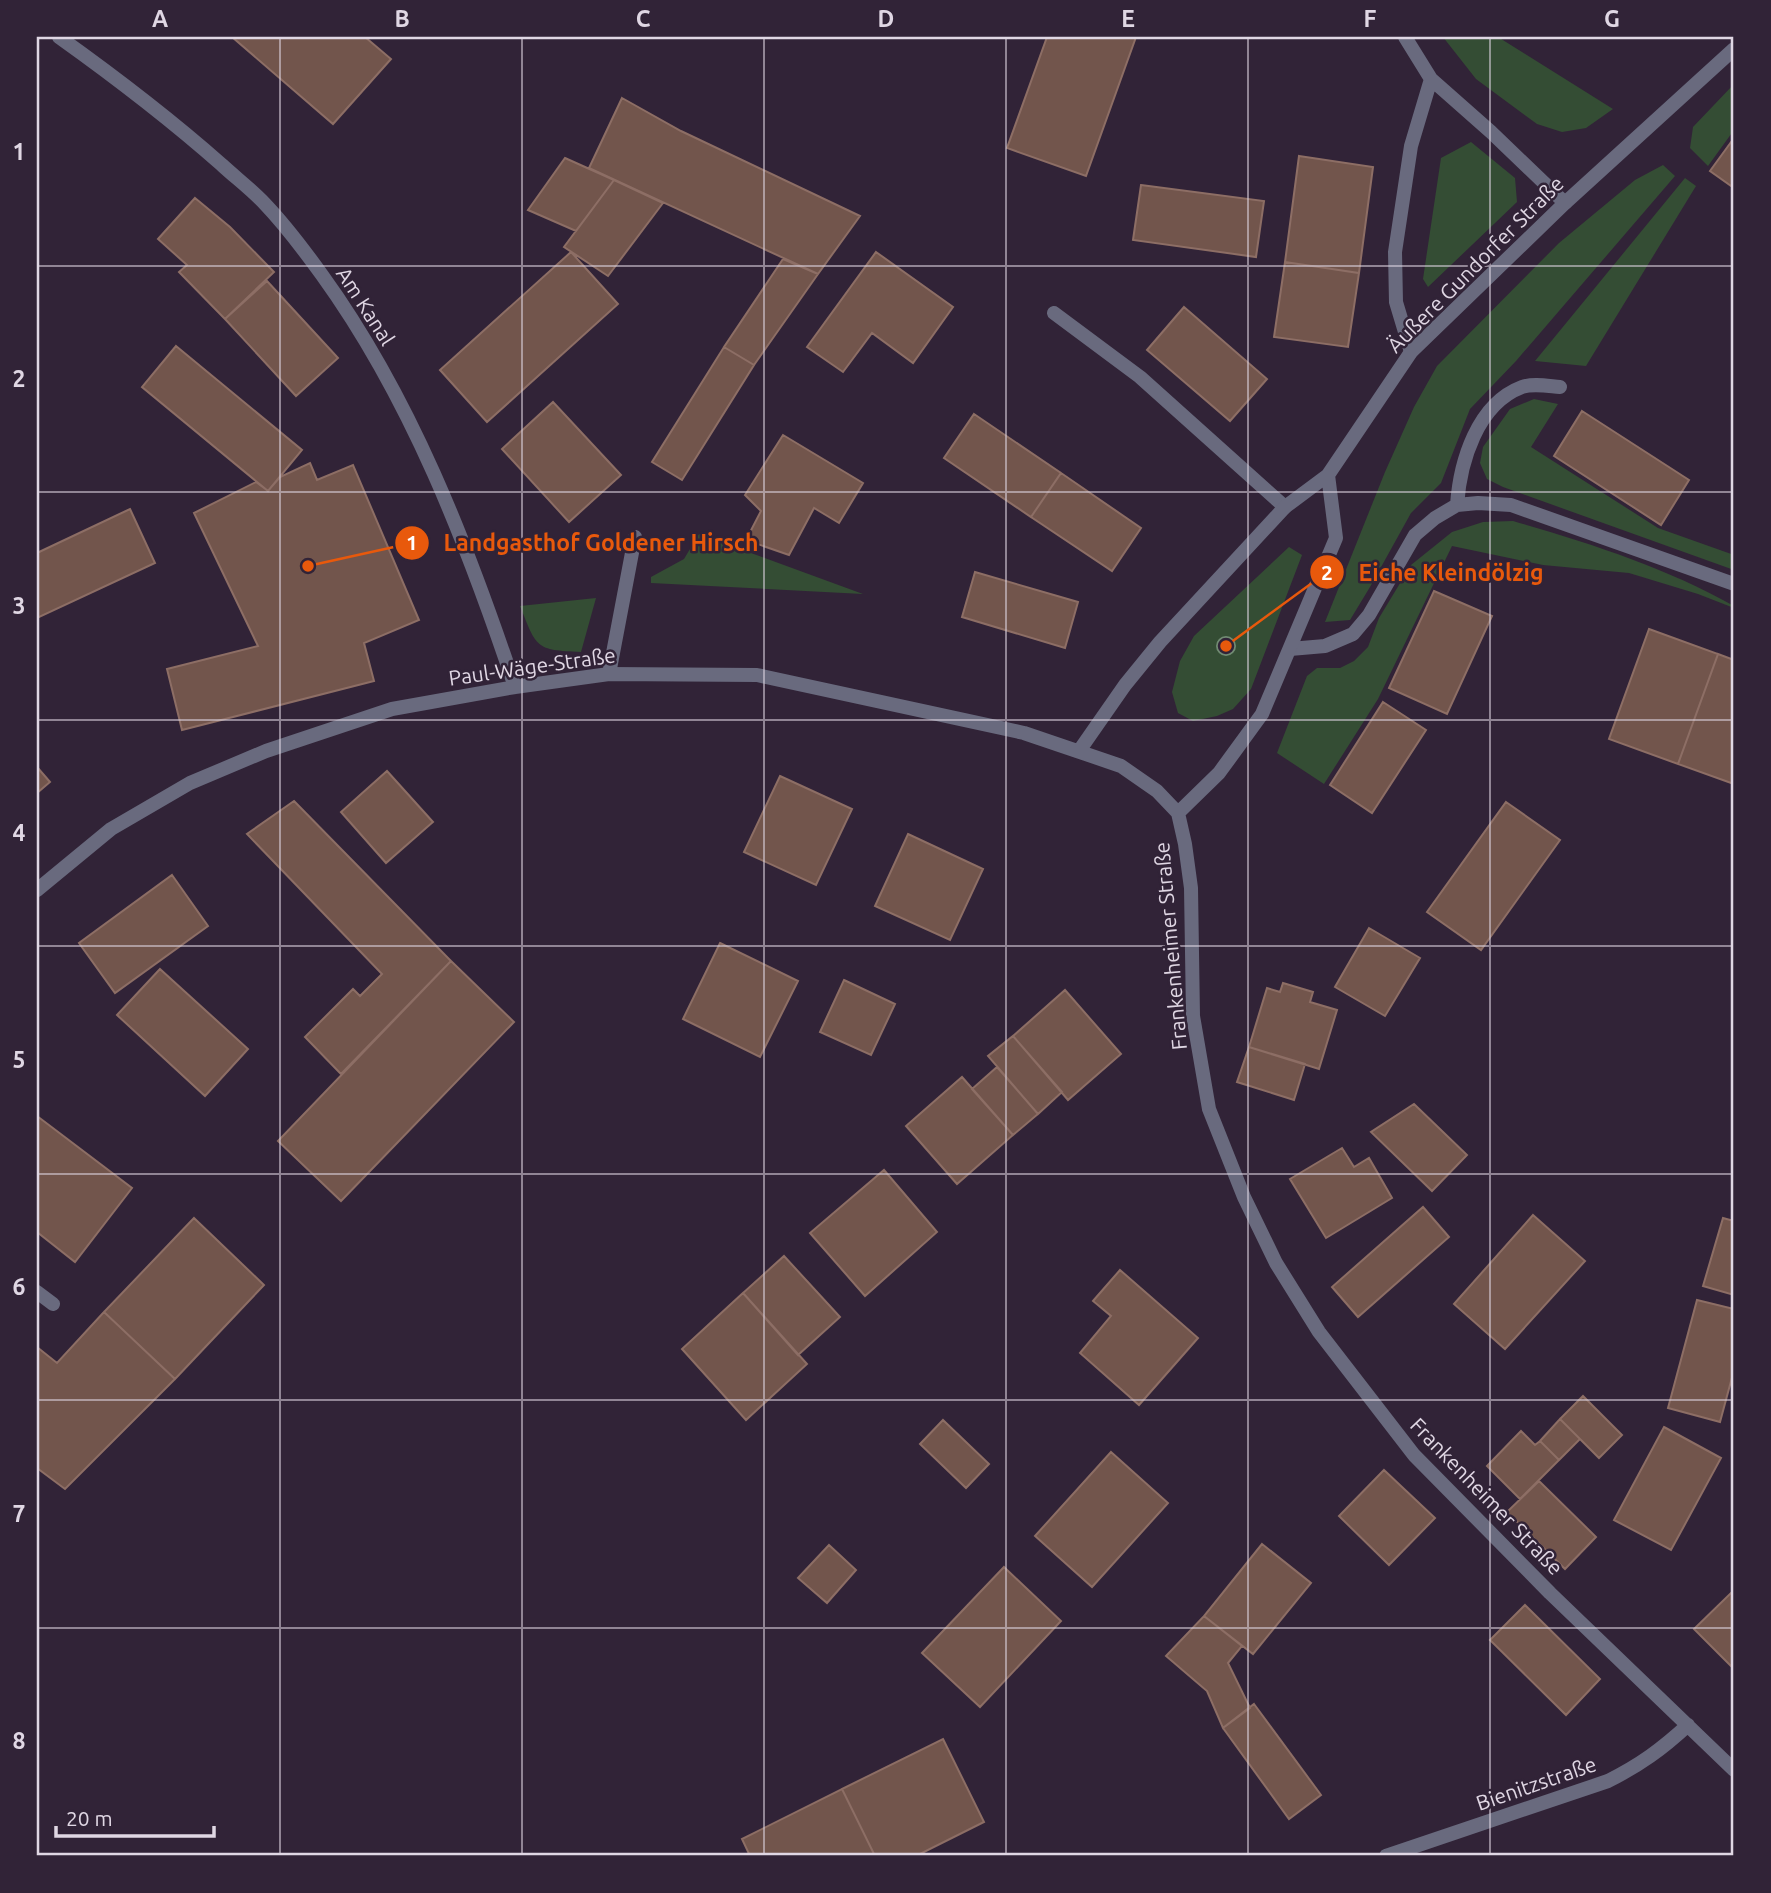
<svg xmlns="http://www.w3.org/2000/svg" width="1771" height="1893" font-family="Ubuntu,sans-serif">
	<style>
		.green { fill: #344d34 }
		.building { fill: #72554c; stroke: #8d6e65; stroke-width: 2 }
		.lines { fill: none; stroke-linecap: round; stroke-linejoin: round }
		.service { stroke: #696a7e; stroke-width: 14 }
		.minor { stroke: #696a7e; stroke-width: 14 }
		.tree { fill: #718b73 }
		.grid { fill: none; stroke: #e0d7e4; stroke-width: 2; stroke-opacity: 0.55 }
		.labels { text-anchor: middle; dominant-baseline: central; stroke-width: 5; stroke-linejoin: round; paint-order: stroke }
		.street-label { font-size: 21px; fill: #e0d7e4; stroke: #312337 }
		.leader { fill: none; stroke: #e8590c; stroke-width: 2.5 }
		.callout-dot { fill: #e8590c; stroke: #312337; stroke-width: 2.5 }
		.mark-label { font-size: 21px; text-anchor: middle; font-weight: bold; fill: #fff }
		.callout-label { font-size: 23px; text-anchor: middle; font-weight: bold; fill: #e8590c; stroke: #312337; stroke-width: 5; stroke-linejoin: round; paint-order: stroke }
		.neatline { fill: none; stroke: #e0d7e4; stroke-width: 2.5 }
		.grid-label { font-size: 23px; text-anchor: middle; font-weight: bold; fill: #e0d7e4 }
	</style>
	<rect width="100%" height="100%" fill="#312337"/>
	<!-- green -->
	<path class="green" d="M 1443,37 L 1498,37 L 1613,109 L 1586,128 L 1562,132 L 1537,124 L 1476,79 Z
		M 1734,84 L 1734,130 L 1708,166 L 1690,148 L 1693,127 Z
		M 1471,142 L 1515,178 L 1517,202 L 1428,287 L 1423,279 L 1441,158 Z
		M 1663,165 L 1675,176 L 1516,361 L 1470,409 L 1441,483 L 1411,513 L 1370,587 L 1350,620 L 1325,622 L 1385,472 L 1414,407 L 1437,366 L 1559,243 L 1635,180 Z
		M 1685,178 L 1696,186 L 1586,366 L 1535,361 Z
		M 1534,399 L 1558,404 L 1531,447 L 1658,528 L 1734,555 L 1734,570 L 1503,487 L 1487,479 L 1480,463 L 1483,447 L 1510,409 Z
		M 1513,521 C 1589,543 1665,567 1734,606 L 1734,608 L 1698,594 L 1629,573 L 1543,565 L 1452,546 L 1378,699 L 1324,784 L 1277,753 L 1307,676 L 1317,668 L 1340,668 L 1354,661 L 1368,647 L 1379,618 L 1411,565 L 1452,532 L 1483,522 Z
		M 699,534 L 863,594 L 651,583 L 651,577 L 684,559 Z
		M 1289,547 L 1302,555 L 1251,689 L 1233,709 L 1217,716 L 1193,721 L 1178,713 L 1172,692 L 1180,661 L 1194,636 Z
		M 596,598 L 581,652 C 535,650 537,648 520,606 Z"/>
	<!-- building -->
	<path class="building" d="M 232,37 L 365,37 L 391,59 L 333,124 Z
		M 1047,37 L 1136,37 L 1086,176 L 1007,148 Z
		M 622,98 L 681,131 L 860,216 L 818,274 L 589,168 Z
		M 1734,138 L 1734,188 L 1710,171 Z
		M 1299,156 L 1373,167 L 1359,273 L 1285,262 Z
		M 565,158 L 614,180 L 576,231 L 528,210 Z
		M 614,180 L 663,203 L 608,276 L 564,247 Z
		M 1141,185 L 1264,201 L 1256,257 L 1133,240 Z
		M 195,198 L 230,227 L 274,272 L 225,319 L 179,272 L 187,265 L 158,239 Z
		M 571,252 L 618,304 L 487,422 L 440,370 Z
		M 876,252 L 953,307 L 913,363 L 872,333 L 843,372 L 807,347 Z
		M 783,259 L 818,274 L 754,365 L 724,347 Z
		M 1285,262 L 1359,273 L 1348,347 L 1274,337 Z
		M 267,281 L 338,358 L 296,396 L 225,319 Z
		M 1184,307 L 1267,379 L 1230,421 L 1147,350 Z
		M 176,346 L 302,450 L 268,491 L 142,387 Z
		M 724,347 L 754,365 L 682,480 L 652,462 Z
		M 553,402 L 621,475 L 569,522 L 502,449 Z
		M 1582,411 L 1689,480 L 1661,525 L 1554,456 Z
		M 974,414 L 1061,473 L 1031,517 L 944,458 Z
		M 783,435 L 863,483 L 839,523 L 814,508 L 789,555 L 746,540 L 761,511 L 745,495 Z
		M 310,463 L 317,480 L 353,465 L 419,620 L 364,643 L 374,681 L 182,730 L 167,669 L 258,646 L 194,513 L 256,482 L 268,491 L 280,477 Z
		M 1061,473 L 1141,528 L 1112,571 L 1031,517 Z
		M 130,509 L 155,563 L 37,618 L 37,553 Z
		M 975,572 L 1078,602 L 1065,648 L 962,617 Z
		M 1434,591 L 1492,616 L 1447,714 L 1389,688 Z
		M 1649,629 L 1718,654 L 1678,764 L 1609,739 Z
		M 1718,654 L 1734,660 L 1734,784 L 1678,764 Z
		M 1383,702 L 1426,730 L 1372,813 L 1330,785 Z
		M 37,767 L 50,782 L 37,793 Z
		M 387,771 L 433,822 L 386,863 L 341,812 Z
		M 780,776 L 852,809 L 816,885 L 744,852 Z
		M 294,801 L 451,961 L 341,1074 L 305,1037 L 353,989 L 360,996 L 382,974 L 247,834 Z
		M 1506,802 L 1560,840 L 1481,950 L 1427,912 Z
		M 908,834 L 983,869 L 950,940 L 875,906 Z
		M 172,875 L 208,926 L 115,993 L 79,943 Z
		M 1369,928 L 1420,958 L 1385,1016 L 1335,987 Z
		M 720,943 L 798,981 L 760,1057 L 683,1019 Z
		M 451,961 L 514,1022 L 341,1201 L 278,1141 Z
		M 160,969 L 248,1049 L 205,1096 L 117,1015 Z
		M 844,980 L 895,1004 L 871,1055 L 820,1032 Z
		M 1283,983 L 1313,992 L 1310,1002 L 1337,1010 L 1319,1069 L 1249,1047 L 1267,988 L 1280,992 Z
		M 1065,990 L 1121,1054 L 1068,1100 L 1013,1036 Z
		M 1013,1036 L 1062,1092 L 1038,1114 L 988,1056 Z
		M 1249,1047 L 1305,1064 L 1294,1100 L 1237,1082 Z
		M 997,1067 L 1038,1114 L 1013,1135 L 972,1089 Z
		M 962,1077 L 1013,1135 L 957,1184 L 906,1126 Z
		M 1414,1104 L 1467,1155 L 1432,1191 L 1371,1132 Z
		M 37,1116 L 132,1188 L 75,1262 L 37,1232 Z
		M 1342,1148 L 1354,1167 L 1369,1158 L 1392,1198 L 1326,1238 L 1290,1179 Z
		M 884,1170 L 937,1232 L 865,1296 L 810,1233 Z
		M 1423,1207 L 1449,1237 L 1358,1317 L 1332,1287 Z
		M 1533,1215 L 1585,1261 L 1505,1349 L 1454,1304 Z
		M 194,1218 L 264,1285 L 175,1379 L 104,1312 Z
		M 1723,1218 L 1734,1221 L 1734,1295 L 1703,1286 Z
		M 784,1256 L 840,1317 L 798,1355 L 743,1293 Z
		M 1120,1270 L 1198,1338 L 1139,1405 L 1080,1353 L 1111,1316 L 1093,1301 Z
		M 743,1293 L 807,1364 L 746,1420 L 682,1349 Z
		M 1697,1300 L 1734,1309 L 1734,1370 L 1720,1422 L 1668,1408 Z
		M 104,1312 L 175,1379 L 65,1489 L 37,1468 L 37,1347 L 57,1363 Z
		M 1583,1396 L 1622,1435 L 1599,1458 L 1560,1419 Z
		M 1560,1419 L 1580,1439 L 1559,1460 L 1540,1441 Z
		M 943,1420 L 989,1464 L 966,1488 L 920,1444 Z
		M 1664,1427 L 1721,1458 L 1671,1550 L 1614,1520 Z
		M 1521,1431 L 1535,1445 L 1540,1441 L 1559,1460 L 1520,1499 L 1487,1466 Z
		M 1111,1452 L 1168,1503 L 1092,1587 L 1035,1536 Z
		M 1384,1470 L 1435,1518 L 1389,1565 L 1339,1516 Z
		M 1539,1481 L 1596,1537 L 1565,1569 L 1507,1512 Z
		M 1262,1544 L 1311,1583 L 1253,1654 L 1204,1616 Z
		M 829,1545 L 856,1570 L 827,1603 L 798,1578 Z
		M 1004,1567 L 1061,1621 L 980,1707 L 922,1653 Z
		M 1734,1590 L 1734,1669 L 1694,1629 Z
		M 1525,1605 L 1600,1679 L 1566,1715 L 1490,1640 Z
		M 1204,1616 L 1242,1646 L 1228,1663 L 1250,1708 L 1223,1728 L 1207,1691 L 1166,1656 Z
		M 1254,1704 L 1321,1795 L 1289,1819 L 1223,1728 Z
		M 943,1739 L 984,1822 L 916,1856 L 875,1856 L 842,1789 Z
		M 842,1789 L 875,1856 L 750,1856 L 742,1839 Z"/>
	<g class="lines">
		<!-- service -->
		<path class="service" d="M 1405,37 L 1431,79 L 1491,132 L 1565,203
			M 1054,313 L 1140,377 L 1285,507
			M 1411,352 L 1396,302 L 1395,252 L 1411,146 L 1431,79
			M 1457,505 C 1460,462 1477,404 1522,387 C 1533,383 1548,386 1560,387
			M 1290,649 L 1325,646 L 1353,634 L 1369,615 L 1415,535 L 1435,518 L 1457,505 L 1478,503 L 1511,505 L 1734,584
			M 609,674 L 635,537
			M 37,1292 L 53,1304"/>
		<!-- minor -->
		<path class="minor" d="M 59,37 C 115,77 170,119 222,165 C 236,178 252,190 265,204 C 286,226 304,250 322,275 C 411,398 467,544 515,687
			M 1079,751 L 1125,685 L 1160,642 L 1285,507 L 1328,475 L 1411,352 L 1565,203 L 1734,49
			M 1178,813 L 1185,844 L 1191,888 L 1193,1016 L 1209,1109 L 1244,1197 L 1276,1263 L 1319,1332 L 1414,1455 L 1550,1593 L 1734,1770
			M 1178,813 L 1219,773 L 1262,714 L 1336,538 L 1328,475
			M 37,890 L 111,829 L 190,783 L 266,751 L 392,709 L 515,687 L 609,674 L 757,675 L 1024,733 L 1121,766 L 1157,791 L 1178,813
			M 1386,1856 L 1608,1781 C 1640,1765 1662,1749 1688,1725"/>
	</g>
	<!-- trees -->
	<circle class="tree" cx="1226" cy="646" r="10"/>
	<!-- grid -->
	<path class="grid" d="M 280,37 L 280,1856M 522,37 L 522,1856M 764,37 L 764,1856M 1006,37 L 1006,1856M 1248,37 L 1248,1856M 1490,37 L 1490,1856M 37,266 L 1734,266M 37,492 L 1734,492M 37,720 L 1734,720M 37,946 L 1734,946M 37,1174 L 1734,1174M 37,1400 L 1734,1400M 37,1628 L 1734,1628"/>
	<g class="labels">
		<!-- street labels -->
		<g class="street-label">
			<text transform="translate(1475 264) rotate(-45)">Äußere Gundorfer Straße</text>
			<text transform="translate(366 306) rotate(57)">Am Kanal</text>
			<text transform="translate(532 666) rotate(-8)">Paul-Wäge-Straße</text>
			<text transform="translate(1170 946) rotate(-95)">Frankenheimer Straße</text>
			<text transform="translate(1487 1496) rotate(46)">Frankenheimer Straße</text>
			<text transform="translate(1536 1783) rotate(-19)">Bienitzstraße</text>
		</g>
	</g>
	<!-- callouts -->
	<path class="leader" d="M308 566L412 543M1226 646L1327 572"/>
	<g class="callout-dot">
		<circle cx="308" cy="566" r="7"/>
		<circle cx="1226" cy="646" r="7"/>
		<circle cx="412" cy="543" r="18"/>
		<circle cx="1327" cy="572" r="18"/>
	</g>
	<g class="mark-label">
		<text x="412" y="550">1</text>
		<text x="1327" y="580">2</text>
	</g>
	<g class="callout-label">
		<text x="601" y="551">Landgasthof Goldener Hirsch</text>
		<text x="1451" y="581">Eiche Kleindölzig</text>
	</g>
	<!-- border -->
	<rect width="1771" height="1893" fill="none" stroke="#312337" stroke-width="77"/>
	<!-- scale -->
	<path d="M56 1826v10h158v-10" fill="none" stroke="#e0d7e4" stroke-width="3.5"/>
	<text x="66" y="1826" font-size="21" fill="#e0d7e4" stroke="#312337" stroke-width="5" paint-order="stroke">20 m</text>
	<rect x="38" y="38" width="1694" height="1816" class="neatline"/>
	<g class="grid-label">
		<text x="160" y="27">A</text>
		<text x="402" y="27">B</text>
		<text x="643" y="27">C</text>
		<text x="886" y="27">D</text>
		<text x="1128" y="27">E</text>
		<text x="1370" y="27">F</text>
		<text x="1612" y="27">G</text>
		<text x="19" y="160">1</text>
		<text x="19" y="387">2</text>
		<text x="19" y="614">3</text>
		<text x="19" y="841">4</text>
		<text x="19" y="1068">5</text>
		<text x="19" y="1295">6</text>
		<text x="19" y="1522">7</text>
		<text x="19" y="1749">8</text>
	</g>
</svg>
